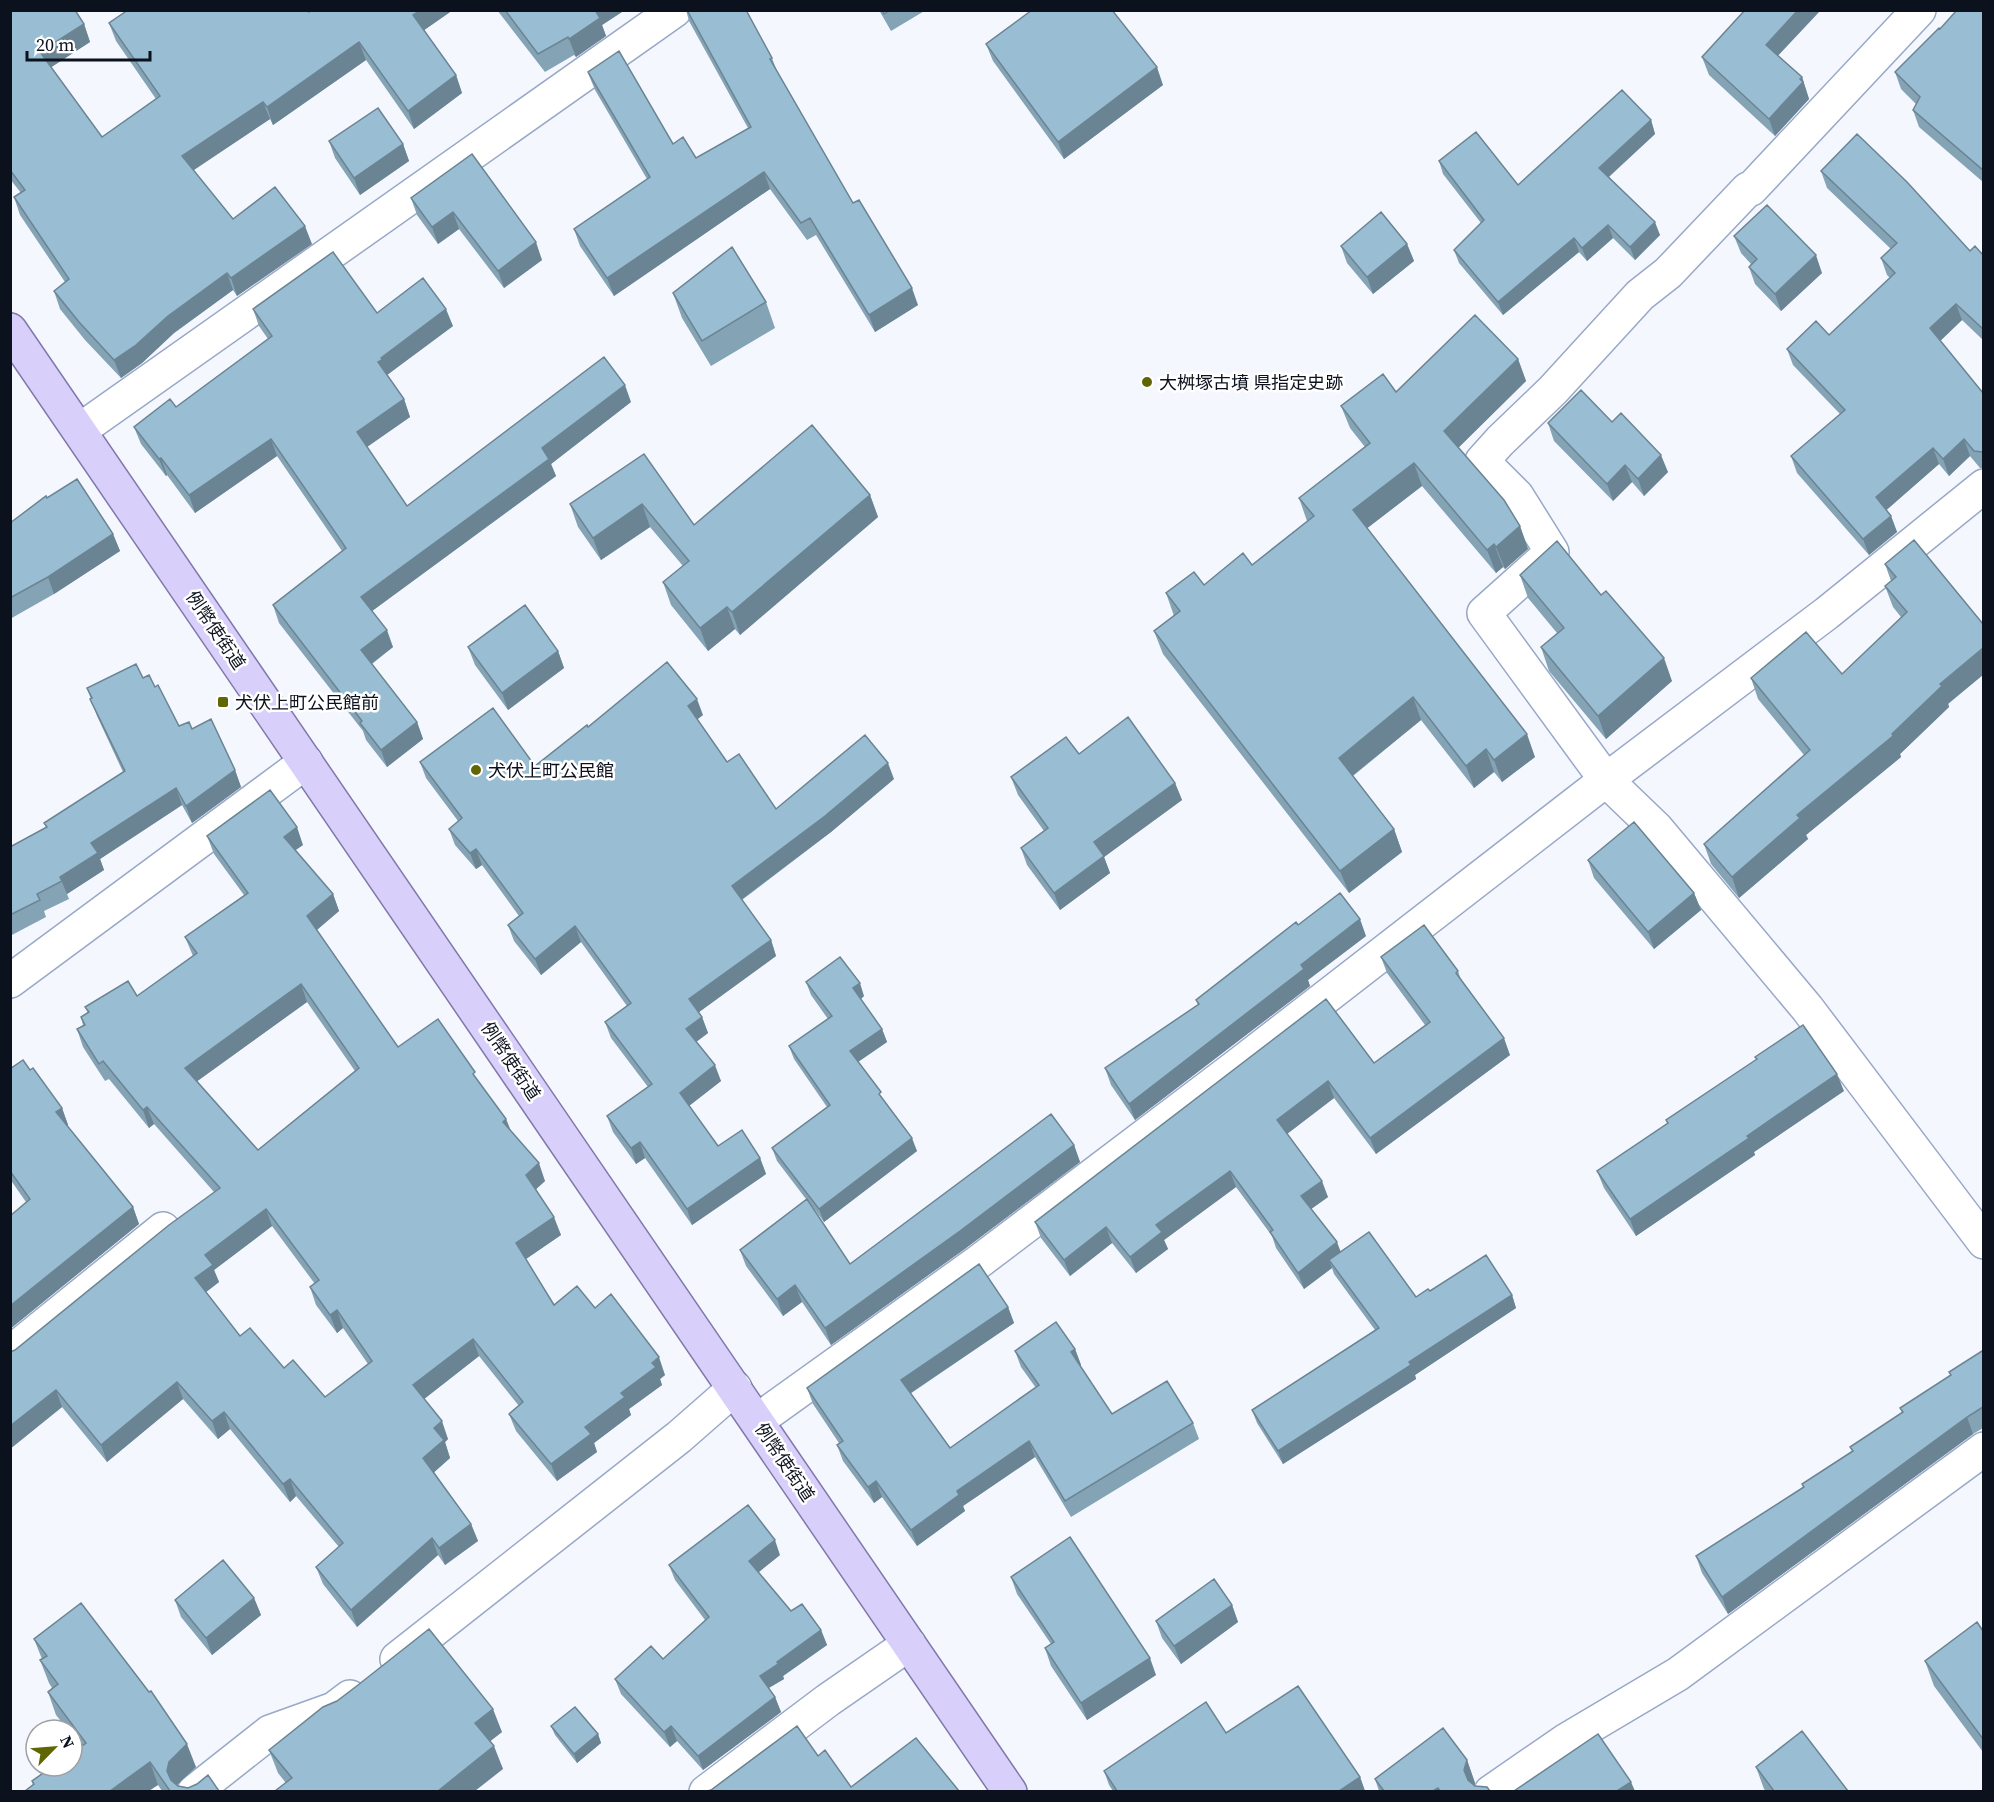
<svg xmlns="http://www.w3.org/2000/svg" width="1994" height="1802" font-family="'Source Serif 4','Noto Sans JP',serif">
	<style>
		.lines { fill: none; stroke-linecap: round; stroke-linejoin: round }
		.minor-casing { stroke: #98a8c7; stroke-width: 36 }
		.major-casing { stroke: #8078aa; stroke-width: 36 }
		.minor { stroke: #fff; stroke-width: 33 }
		.major { stroke: #d8cffa; stroke-width: 33 }
		.wall { fill: #84a3b5; fill-rule: evenodd }
		.shaded-wall { fill: #6b8493 }
		.building { fill: #99bdd2; stroke: #6b8493; stroke-width: 1.5; fill-rule: evenodd }
		.poi-dot { fill: #606602; stroke: #fff; stroke-width: 2 }
		.labels { text-anchor: middle; dominant-baseline: central; stroke-width: 5; stroke-linejoin: round; paint-order: stroke }
		.poi-label { font-size: 18px; fill: #0c121d; stroke: #fff; text-anchor: start }
		.street-label { font-size: 18px; fill: #0c121d; stroke: #fff }
	</style>
	<rect width="100%" height="100%" fill="#f4f7fe"/>
	<g class="lines">
		<defs>
			<path id="minor" d="M 1919,10 L 1751,189 L 1748,189 L 1668,273 L 1640,295 L 1553,390 L 1500,441 L 1482,461 L 1517,496 L 1552,552 L 1484,613 L 1606,780 L 1657,829 L 1807,1008 L 1984,1242
				M 80,430 L 675,10
				M 10,981 L 306,762
				M 10,1353 L 163,1229
				M 758,1420 L 977,1263 L 1237,1066 L 1606,780 L 1827,613 L 1984,486
				M 397,1659 L 679,1437 L 735,1388
				M 194,1792 L 270,1732 L 334,1709 L 350,1697
				M 706,1792 L 828,1700 L 909,1644
				M 1491,1792 L 1565,1741 L 1678,1674 L 1984,1449"/>
			<path id="major" d="M 10,330 L 1010,1792"/>
		</defs>
		<!-- minor casing -->
		<use href="#minor" class="minor-casing"/>
		<!-- major casing -->
		<use href="#major" class="major-casing"/>
		<!-- minor -->
		<use href="#minor" class="minor"/>
		<!-- major -->
		<use href="#major" class="major"/>
	</g>
	<!-- wall -->
	<path class="wall" d="M 10,10 L 84,24 L 90,42 L 51,67 L 102,137 L 156,99 L 116,41 L 109,23 L 309,12 L 453,10 L 424,30 L 456,75 L 462,93 L 414,129 L 366,60 L 273,125 L 270,119 L 193,170 L 233,219 L 312,244 L 237,296 L 233,290 L 174,333 L 142,363 L 121,378 L 85,340 L 60,309 L 54,291 L 65,282 L 20,215 L 14,197 L 21,193 L 10,179 Z
		M 497,10 L 625,10 L 602,25 L 606,36 L 576,57 L 574,55 L 545,72 Z
		M 686,10 L 746,10 L 772,58 L 778,74 L 853,203 L 918,305 L 875,332 L 816,235 L 807,240 L 770,189 L 614,296 L 580,246 L 574,229 L 647,179 L 595,90 L 588,73 L 673,144 L 696,158 L 748,128 L 689,21 Z
		M 879,10 L 926,10 L 891,31 Z
		M 1983,10 L 1983,182 L 1919,127 L 1913,110 L 1916,104 L 1901,89 L 1895,72 L 1940,29 Z
		M 986,44 L 1163,85 L 1064,159 L 993,61 Z
		M 1778,56 L 1802,77 L 1809,99 L 1775,136 L 1709,75 L 1702,57 Z
		M 1651,120 L 1655,134 L 1609,177 L 1660,235 L 1635,260 L 1613,238 L 1587,261 L 1579,252 L 1503,315 L 1459,263 L 1454,250 L 1481,223 L 1443,174 L 1439,161 L 1518,185 Z
		M 329,141 L 403,144 L 409,161 L 360,195 L 335,158 Z
		M 472,154 L 542,260 L 504,288 L 459,229 L 438,244 L 417,215 L 411,198 Z
		M 1821,171 L 1970,251 L 1983,255 L 1983,340 L 1962,320 L 1940,341 L 1983,393 L 1983,468 L 1980,468 L 1970,456 L 1949,476 L 1939,464 L 1886,510 L 1891,516 L 1897,532 L 1869,555 L 1797,473 L 1791,456 L 1840,414 L 1793,365 L 1787,349 L 1829,335 L 1890,278 L 1887,275 L 1881,258 L 1891,249 L 1827,188 Z
		M 1734,236 L 1822,273 L 1781,311 L 1755,284 L 1749,267 L 1751,264 L 1741,253 Z
		M 1407,244 L 1414,261 L 1373,294 L 1347,263 L 1341,246 Z
		M 673,293 L 766,302 L 775,328 L 711,366 L 682,318 Z
		M 253,309 L 377,313 L 453,326 L 387,375 L 404,399 L 410,417 L 367,447 L 407,506 L 631,402 L 551,464 L 556,476 L 372,611 L 393,647 L 372,664 L 417,722 L 423,739 L 387,767 L 366,740 L 363,731 L 279,623 L 273,605 L 342,551 L 277,456 L 195,513 L 167,475 L 166,476 L 141,444 L 134,427 L 176,407 L 268,339 L 259,326 Z
		M 1518,359 L 1526,381 L 1458,448 L 1520,526 L 1528,549 L 1505,569 L 1503,567 L 1496,573 L 1422,486 L 1367,528 L 1535,757 L 1502,782 L 1494,772 L 1474,788 L 1421,720 L 1353,776 L 1394,829 L 1402,852 L 1349,893 L 1163,654 L 1154,631 L 1174,616 L 1166,593 L 1204,585 L 1252,565 L 1307,521 L 1299,498 L 1365,447 L 1350,428 L 1341,406 Z
		M 1612,422 L 1668,472 L 1644,496 L 1632,482 L 1613,501 L 1554,441 L 1548,423 Z
		M 644,454 L 694,525 L 870,495 L 878,517 L 740,635 L 735,629 L 708,651 L 671,605 L 663,582 L 683,566 L 650,527 L 601,560 L 578,527 L 570,504 Z
		M 47,498 L 113,534 L 120,551 L 54,594 L 10,619 L 10,523 Z
		M 1914,540 L 1949,707 L 1900,754 L 1901,757 L 1806,835 L 1808,839 L 1739,898 L 1711,864 L 1704,844 L 1804,755 L 1758,699 L 1751,678 L 1842,674 L 1901,617 L 1893,607 L 1885,586 L 1891,581 L 1885,564 Z
		M 1520,575 L 1601,595 L 1672,681 L 1606,739 L 1549,671 L 1541,647 L 1557,633 L 1528,598 Z
		M 468,647 L 558,651 L 564,668 L 508,710 L 475,665 Z
		M 143,678 L 155,687 L 179,726 L 192,729 L 235,770 L 241,787 L 192,823 L 182,805 L 100,859 L 104,870 L 67,894 L 69,899 L 44,911 L 46,917 L 10,936 L 10,847 L 46,827 L 44,823 L 123,772 L 97,716 L 87,688 Z
		M 703,715 L 697,719 L 727,762 L 776,809 L 894,779 L 831,832 L 742,900 L 771,940 L 776,956 L 699,1012 L 702,1017 L 708,1033 L 696,1042 L 721,1081 L 689,1106 L 718,1146 L 760,1158 L 766,1174 L 692,1225 L 645,1158 L 636,1164 L 613,1132 L 607,1116 L 648,1087 L 611,1038 L 605,1022 L 627,1006 L 581,942 L 541,975 L 514,941 L 508,925 L 519,916 L 482,865 L 476,869 L 455,845 L 449,829 L 458,821 L 426,778 L 420,762 L 535,766 L 588,727 Z
		M 1079,754 L 1175,783 L 1182,800 L 1104,857 L 1110,873 L 1060,910 L 1027,865 L 1021,848 L 1044,831 L 1018,795 L 1011,777 Z
		M 207,836 L 303,845 L 295,850 L 333,894 L 339,911 L 317,930 L 398,1047 L 479,1082 L 506,1119 L 511,1131 L 545,1181 L 536,1189 L 561,1235 L 526,1259 L 554,1305 L 595,1308 L 665,1375 L 660,1379 L 662,1385 L 629,1409 L 631,1415 L 594,1443 L 597,1452 L 557,1481 L 516,1431 L 509,1414 L 519,1406 L 479,1356 L 424,1399 L 448,1439 L 445,1442 L 450,1458 L 434,1472 L 471,1524 L 478,1541 L 445,1565 L 438,1555 L 357,1627 L 323,1584 L 316,1567 L 339,1547 L 296,1496 L 290,1502 L 230,1429 L 218,1439 L 183,1399 L 107,1462 L 62,1407 L 10,1449 L 10,1352 L 15,1350 L 214,1192 L 154,1124 L 149,1128 L 109,1079 L 105,1081 L 83,1047 L 77,1029 L 83,1025 L 81,1017 L 88,1013 L 85,1007 L 137,996 L 193,956 L 185,937 L 244,895 L 214,854 ZM 307,1002 L 355,1071 L 258,1150 L 197,1081 ZM 272,1226 L 315,1284 L 310,1287 L 316,1305 L 337,1333 L 343,1328 L 368,1364 L 325,1397 L 284,1368 L 240,1336 L 206,1292 L 219,1282 L 214,1270 Z
		M 1588,860 L 1694,893 L 1701,910 L 1654,949 L 1594,878 Z
		M 1298,925 L 1366,936 L 1308,980 L 1310,986 L 1135,1120 L 1111,1085 L 1105,1068 L 1198,1005 L 1196,1000 Z
		M 1381,957 L 1458,971 L 1461,980 L 1510,1055 L 1376,1154 L 1334,1098 L 1287,1134 L 1328,1197 L 1311,1209 L 1341,1252 L 1416,1297 L 1430,1291 L 1512,1295 L 1516,1308 L 1415,1375 L 1416,1379 L 1283,1464 L 1257,1423 L 1252,1410 L 1375,1330 L 1334,1274 L 1332,1268 L 1304,1289 L 1276,1248 L 1272,1236 L 1236,1187 L 1164,1240 L 1168,1249 L 1136,1273 L 1112,1243 L 1070,1276 L 1041,1238 L 1035,1222 L 1326,999 L 1374,1063 L 1425,1025 L 1387,973 Z
		M 806,982 L 864,996 L 861,999 L 882,1029 L 887,1042 L 858,1062 L 917,1151 L 824,1222 L 810,1203 L 850,1264 L 1074,1145 L 1080,1162 L 966,1248 L 831,1345 L 802,1302 L 783,1316 L 746,1266 L 740,1250 L 806,1199 L 777,1161 L 772,1148 L 827,1107 L 794,1059 L 789,1046 L 828,1019 L 811,995 Z
		M 1755,1057 L 1844,1091 L 1754,1152 L 1755,1155 L 1636,1236 L 1604,1188 L 1597,1171 L 1668,1124 L 1666,1120 L 1757,1060 Z
		M 10,1069 L 30,1070 L 62,1108 L 68,1125 L 67,1126 L 133,1207 L 139,1224 L 10,1329 L 10,1216 L 26,1202 L 10,1179 Z
		M 1008,1307 L 1014,1323 L 910,1394 L 950,1448 L 1036,1388 L 1021,1367 L 1015,1351 L 1075,1349 L 1081,1365 L 1080,1365 L 1112,1414 L 1193,1423 L 1199,1439 L 1071,1517 L 1035,1457 L 963,1506 L 965,1511 L 917,1546 L 882,1497 L 874,1503 L 843,1461 L 837,1445 L 839,1443 L 813,1404 L 807,1388 Z
		M 1983,1352 L 1983,1428 L 1973,1434 L 1728,1614 L 1702,1573 L 1696,1556 L 1803,1487 L 1802,1484 L 1852,1451 L 1850,1447 L 1902,1413 L 1900,1408 L 1951,1376 L 1949,1372 Z
		M 780,1555 L 758,1572 L 791,1611 L 821,1630 L 827,1645 L 783,1676 L 784,1679 L 769,1688 L 775,1697 L 781,1712 L 703,1770 L 677,1741 L 670,1747 L 621,1694 L 615,1679 L 663,1659 L 705,1620 L 675,1580 L 669,1565 Z
		M 1011,1577 L 1156,1675 L 1087,1720 L 1051,1666 L 1045,1648 L 1051,1644 L 1017,1594 Z
		M 254,1598 L 261,1615 L 212,1655 L 181,1617 L 175,1600 Z
		M 1232,1605 L 1238,1622 L 1181,1664 L 1162,1638 L 1156,1621 Z
		M 1983,1631 L 1983,1752 L 1934,1686 L 1925,1661 Z
		M 34,1639 L 196,1767 L 177,1785 L 178,1786 L 219,1791 L 162,1791 L 158,1785 L 33,1785 L 32,1781 L 80,1747 L 72,1736 L 72,1730 L 68,1730 L 56,1715 L 48,1692 L 52,1688 L 49,1683 L 40,1660 L 42,1659 Z
		M 551,1726 L 598,1734 L 601,1743 L 577,1763 L 555,1735 Z
		M 502,1732 L 490,1741 L 503,1769 L 286,1783 L 278,1773 L 269,1750 Z
		M 1226,1733 L 1360,1777 L 1365,1791 L 1113,1791 L 1109,1785 L 1104,1771 Z
		M 1467,1760 L 1475,1783 L 1474,1786 L 1490,1791 L 1379,1791 L 1375,1779 Z
		M 1756,1767 L 1848,1791 L 1766,1791 L 1764,1789 Z"/>
	<!-- shaded-wall -->
	<path class="shaded-wall" d="M 421,10 L 453,10 L 420,33 L 413,15 Z
		M 595,10 L 625,10 L 602,25 L 606,36 L 576,57 L 569,39 Z
		M 1798,10 L 1821,10 L 1772,62 L 1766,45 Z
		M 84,24 L 90,42 L 47,70 L 40,52 Z
		M 359,42 L 366,60 L 273,125 L 267,107 Z
		M 1157,67 L 1163,85 L 1064,159 L 1058,142 Z
		M 456,75 L 462,93 L 414,129 L 408,111 Z
		M 1802,77 L 1809,99 L 1775,136 L 1769,119 Z
		M 263,102 L 270,119 L 188,174 L 182,156 Z
		M 1651,120 L 1655,134 L 1604,181 L 1599,168 Z
		M 403,144 L 409,161 L 360,195 L 354,178 Z
		M 764,172 L 770,189 L 614,296 L 607,278 Z
		M 453,212 L 459,229 L 438,244 L 432,227 Z
		M 1655,222 L 1660,235 L 1635,260 L 1630,247 Z
		M 1608,225 L 1613,238 L 1587,261 L 1582,248 Z
		M 305,226 L 312,244 L 237,296 L 231,278 Z
		M 1574,238 L 1579,252 L 1503,315 L 1498,302 Z
		M 536,242 L 542,260 L 504,288 L 498,271 Z
		M 1407,244 L 1414,261 L 1373,294 L 1367,277 Z
		M 1816,255 L 1822,273 L 1781,311 L 1775,294 Z
		M 227,273 L 233,290 L 174,333 L 142,363 L 121,378 L 114,360 L 168,316 Z
		M 912,288 L 918,305 L 875,332 L 869,315 Z
		M 1956,304 L 1962,320 L 1936,345 L 1930,328 Z
		M 446,309 L 453,326 L 387,375 L 378,362 L 381,358 Z
		M 1518,359 L 1526,381 L 1452,454 L 1444,431 Z
		M 625,385 L 631,402 L 551,464 L 556,476 L 368,614 L 361,597 L 542,448 Z
		M 404,399 L 410,417 L 364,449 L 357,432 Z
		M 271,439 L 277,456 L 195,513 L 189,495 Z
		M 1964,439 L 1970,456 L 1949,476 L 1943,459 Z
		M 1933,448 L 1939,464 L 1882,514 L 1876,497 Z
		M 1661,455 L 1668,472 L 1644,496 L 1638,479 Z
		M 161,458 L 167,475 L 166,476 L 159,459 Z
		M 1414,463 L 1422,486 L 1361,533 L 1353,510 Z
		M 1625,465 L 1632,482 L 1613,501 L 1607,484 Z
		M 870,495 L 878,517 L 740,635 L 732,612 Z
		M 642,504 L 650,527 L 601,560 L 593,538 Z
		M 1891,516 L 1897,532 L 1869,555 L 1863,539 Z
		M 1520,526 L 1528,549 L 1505,569 L 1496,547 Z
		M 113,534 L 120,551 L 54,594 L 48,577 Z
		M 1494,544 L 1503,567 L 1496,573 L 1487,550 Z
		M 727,607 L 735,629 L 708,651 L 700,628 Z
		M 387,630 L 393,647 L 367,667 L 361,650 Z
		M 1983,648 L 1983,675 L 1948,704 L 1949,707 L 1900,754 L 1901,757 L 1806,835 L 1808,839 L 1739,898 L 1732,877 L 1797,815 L 1892,734 L 1940,684 Z
		M 558,651 L 564,668 L 508,710 L 502,693 Z
		M 1664,658 L 1672,681 L 1606,739 L 1598,716 Z
		M 1413,697 L 1421,720 L 1347,780 L 1339,758 Z
		M 697,699 L 703,715 L 694,722 L 688,706 Z
		M 417,722 L 423,739 L 387,767 L 381,750 Z
		M 1527,734 L 1535,757 L 1502,782 L 1494,760 Z
		M 1486,749 L 1494,772 L 1474,788 L 1466,766 Z
		M 888,763 L 894,779 L 831,832 L 738,902 L 732,886 Z
		M 235,770 L 241,787 L 192,823 L 186,806 Z
		M 1175,783 L 1182,800 L 1104,857 L 1110,873 L 1060,910 L 1054,893 L 1094,842 Z
		M 176,788 L 182,805 L 100,859 L 104,870 L 67,894 L 60,877 L 91,843 Z
		M 297,827 L 303,845 L 290,854 L 284,837 Z
		M 1394,829 L 1402,852 L 1349,893 L 1340,871 Z
		M 476,849 L 482,865 L 476,869 L 470,853 Z
		M 1694,893 L 1701,910 L 1654,949 L 1648,932 Z
		M 333,894 L 339,911 L 313,933 L 307,916 Z
		M 1360,919 L 1366,936 L 1308,980 L 1310,986 L 1135,1120 L 1129,1104 L 1301,965 Z
		M 575,926 L 581,942 L 541,975 L 535,959 Z
		M 771,940 L 776,956 L 695,1015 L 689,999 Z
		M 860,983 L 864,996 L 858,1001 L 853,988 Z
		M 301,984 L 307,1002 L 192,1085 L 185,1068 Z
		M 702,1017 L 708,1033 L 692,1045 L 686,1029 Z
		M 882,1029 L 887,1042 L 855,1064 L 850,1051 Z
		M 1504,1038 L 1510,1055 L 1376,1154 L 1370,1138 Z
		M 715,1065 L 721,1081 L 685,1109 L 680,1093 Z
		M 1837,1074 L 1844,1091 L 1754,1152 L 1755,1155 L 1636,1236 L 1630,1219 L 1747,1136 Z
		M 1328,1081 L 1334,1098 L 1283,1137 L 1277,1120 Z
		M 147,1107 L 154,1124 L 149,1128 L 143,1110 Z
		M 62,1108 L 68,1125 L 62,1130 L 56,1112 Z
		M 506,1119 L 513,1137 L 503,1122 Z
		M 912,1138 L 917,1151 L 824,1222 L 819,1209 Z
		M 640,1142 L 645,1158 L 636,1164 L 631,1148 Z
		M 1074,1145 L 1080,1162 L 966,1248 L 831,1345 L 825,1328 Z
		M 760,1158 L 766,1174 L 692,1225 L 687,1209 Z
		M 539,1163 L 545,1181 L 533,1192 L 526,1175 Z
		M 1230,1171 L 1236,1187 L 1164,1240 L 1168,1249 L 1136,1273 L 1130,1257 L 1156,1225 Z
		M 1322,1181 L 1328,1197 L 1307,1212 L 1301,1196 Z
		M 133,1207 L 139,1224 L 10,1329 L 10,1306 Z
		M 266,1209 L 272,1226 L 214,1270 L 219,1282 L 201,1296 L 195,1278 L 205,1255 Z
		M 554,1217 L 561,1235 L 523,1261 L 516,1243 Z
		M 1106,1227 L 1112,1243 L 1070,1276 L 1064,1260 Z
		M 1337,1242 L 1343,1258 L 1329,1260 L 1332,1268 L 1304,1289 L 1298,1273 Z
		M 795,1285 L 802,1302 L 783,1316 L 777,1299 Z
		M 1512,1295 L 1516,1308 L 1415,1375 L 1416,1379 L 1283,1464 L 1278,1451 L 1409,1362 Z
		M 1008,1307 L 1014,1323 L 906,1396 L 901,1380 Z
		M 337,1310 L 343,1328 L 337,1333 L 330,1315 Z
		M 473,1339 L 479,1356 L 419,1403 L 413,1385 Z
		M 1075,1349 L 1081,1365 L 1077,1368 L 1071,1352 Z
		M 659,1357 L 665,1375 L 660,1379 L 662,1385 L 629,1409 L 631,1415 L 594,1443 L 597,1452 L 557,1481 L 551,1464 L 585,1427 Z
		M 177,1382 L 183,1399 L 107,1462 L 101,1445 Z
		M 56,1390 L 62,1407 L 10,1449 L 10,1426 Z
		M 224,1412 L 230,1429 L 218,1439 L 212,1421 Z
		M 1967,1417 L 1973,1434 L 1728,1614 L 1722,1597 Z
		M 442,1421 L 448,1439 L 445,1442 L 450,1458 L 430,1476 L 423,1458 L 434,1428 Z
		M 1029,1441 L 1035,1457 L 963,1506 L 965,1511 L 917,1546 L 911,1530 L 957,1491 Z
		M 290,1479 L 296,1496 L 290,1502 L 283,1484 Z
		M 876,1481 L 882,1497 L 874,1503 L 868,1487 Z
		M 471,1524 L 478,1541 L 445,1565 L 439,1548 Z
		M 432,1538 L 438,1555 L 357,1627 L 351,1610 Z
		M 775,1540 L 780,1555 L 754,1576 L 749,1561 Z
		M 254,1598 L 261,1615 L 212,1655 L 206,1638 Z
		M 1232,1605 L 1238,1622 L 1181,1664 L 1174,1646 Z
		M 821,1630 L 827,1645 L 783,1676 L 784,1679 L 765,1690 L 760,1676 L 777,1662 Z
		M 1150,1658 L 1156,1675 L 1087,1720 L 1081,1703 Z
		M 775,1697 L 781,1712 L 703,1770 L 698,1756 Z
		M 493,1709 L 502,1732 L 484,1746 L 475,1723 Z
		M 671,1726 L 677,1741 L 670,1747 L 664,1732 Z
		M 598,1734 L 601,1743 L 577,1763 L 574,1754 Z
		M 187,1744 L 196,1767 L 177,1785 L 176,1791 L 167,1771 L 169,1762 Z
		M 494,1746 L 503,1769 L 475,1791 L 438,1791 Z
		M 1467,1760 L 1475,1783 L 1473,1791 L 1472,1791 L 1464,1770 Z
		M 150,1762 L 158,1785 L 149,1791 L 110,1791 Z
		M 1360,1777 L 1365,1791 L 1339,1791 Z
		M 1631,1782 L 1635,1791 L 1617,1791 Z"/>
	<!-- building -->
	<path class="building" d="M 10,10 L 75,10 L 84,24 L 40,52 L 102,137 L 160,96 L 109,23 L 128,10 L 308,10 L 309,12 L 311,10 L 421,10 L 413,15 L 456,75 L 408,111 L 359,42 L 267,107 L 263,102 L 182,156 L 233,219 L 275,187 L 305,226 L 231,278 L 227,273 L 168,316 L 136,345 L 114,360 L 79,322 L 54,291 L 69,279 L 14,197 L 25,190 L 10,170 Z
		M 505,10 L 595,10 L 600,18 L 569,39 L 568,37 L 538,54 Z
		M 687,10 L 746,10 L 772,58 L 770,59 L 853,203 L 859,200 L 912,288 L 869,315 L 810,218 L 801,223 L 764,172 L 607,278 L 574,229 L 650,177 L 588,72 L 619,51 L 673,144 L 683,137 L 696,158 L 751,127 Z
		M 882,10 L 890,10 L 884,14 Z
		M 1032,10 L 1112,10 L 1157,67 L 1058,142 L 986,44 Z
		M 1745,10 L 1798,10 L 1766,45 L 1802,77 L 1800,79 L 1803,82 L 1769,119 L 1702,57 Z
		M 1957,10 L 1983,10 L 1983,170 L 1913,110 L 1920,97 L 1895,72 L 1939,28 L 1940,29 Z
		M 1622,90 L 1651,120 L 1599,168 L 1655,222 L 1630,247 L 1608,225 L 1582,248 L 1574,238 L 1498,302 L 1454,250 L 1484,220 L 1439,161 L 1476,132 L 1518,185 Z
		M 378,108 L 403,144 L 354,178 L 329,141 Z
		M 1857,134 L 1907,182 L 1970,251 L 1975,246 L 1983,255 L 1983,329 L 1956,304 L 1930,328 L 1983,393 L 1983,452 L 1974,451 L 1964,439 L 1943,459 L 1933,448 L 1876,497 L 1891,516 L 1863,539 L 1791,456 L 1845,410 L 1787,349 L 1816,321 L 1829,335 L 1895,273 L 1881,258 L 1897,243 L 1821,171 Z
		M 472,154 L 536,242 L 498,271 L 453,212 L 432,227 L 411,198 Z
		M 1767,205 L 1816,255 L 1775,294 L 1749,267 L 1757,259 L 1734,236 Z
		M 1381,212 L 1407,244 L 1367,277 L 1341,246 Z
		M 732,247 L 766,302 L 702,341 L 673,293 Z
		M 333,252 L 377,313 L 423,278 L 446,309 L 381,358 L 382,360 L 378,362 L 404,399 L 357,432 L 407,506 L 604,357 L 625,385 L 542,448 L 549,459 L 361,597 L 387,630 L 361,650 L 417,722 L 381,750 L 360,723 L 362,721 L 273,605 L 346,548 L 271,439 L 189,495 L 161,458 L 159,459 L 134,427 L 170,399 L 176,407 L 272,336 L 253,309 Z
		M 1475,315 L 1518,359 L 1444,431 L 1504,500 L 1520,526 L 1496,547 L 1494,544 L 1487,550 L 1414,463 L 1353,510 L 1527,734 L 1494,760 L 1486,749 L 1466,766 L 1413,697 L 1339,758 L 1394,829 L 1340,871 L 1154,631 L 1180,611 L 1166,593 L 1194,572 L 1204,585 L 1243,553 L 1252,565 L 1314,516 L 1299,498 L 1370,443 L 1341,406 L 1383,374 L 1396,392 Z
		M 1581,390 L 1612,422 L 1621,413 L 1661,455 L 1638,479 L 1625,465 L 1607,484 L 1548,423 Z
		M 812,425 L 870,495 L 732,612 L 727,607 L 700,628 L 663,582 L 689,561 L 642,504 L 593,538 L 570,504 L 644,454 L 694,525 Z
		M 77,479 L 113,534 L 48,577 L 10,598 L 10,523 L 46,496 L 47,498 Z
		M 1914,540 L 1983,624 L 1983,648 L 1940,684 L 1942,686 L 1892,734 L 1893,736 L 1797,815 L 1800,818 L 1732,877 L 1704,844 L 1810,750 L 1751,678 L 1806,632 L 1842,674 L 1907,612 L 1885,586 L 1896,577 L 1885,564 Z
		M 1557,541 L 1601,595 L 1606,591 L 1664,658 L 1598,716 L 1541,647 L 1564,628 L 1520,575 Z
		M 525,605 L 558,651 L 502,693 L 468,647 Z
		M 667,662 L 697,699 L 688,706 L 727,762 L 739,754 L 776,809 L 865,735 L 888,763 L 825,816 L 732,886 L 771,940 L 689,999 L 702,1017 L 686,1029 L 715,1065 L 680,1093 L 718,1146 L 742,1130 L 760,1158 L 687,1209 L 640,1142 L 631,1148 L 607,1116 L 652,1084 L 605,1022 L 631,1003 L 575,926 L 535,959 L 508,925 L 523,913 L 476,849 L 470,853 L 449,829 L 462,818 L 420,762 L 493,708 L 535,766 L 587,725 L 588,727 Z
		M 136,664 L 143,678 L 149,675 L 155,687 L 158,685 L 179,726 L 189,722 L 192,729 L 211,719 L 235,770 L 186,806 L 176,788 L 91,843 L 98,853 L 60,877 L 62,881 L 37,894 L 40,900 L 10,915 L 10,847 L 47,827 L 44,823 L 125,771 L 90,699 L 92,698 L 87,688 Z
		M 1128,717 L 1175,783 L 1094,842 L 1104,856 L 1054,893 L 1021,848 L 1048,828 L 1011,777 L 1066,737 L 1079,754 Z
		M 270,790 L 297,827 L 284,837 L 333,894 L 307,916 L 398,1047 L 438,1019 L 475,1072 L 473,1074 L 506,1119 L 503,1122 L 539,1163 L 526,1175 L 554,1217 L 516,1243 L 554,1305 L 577,1286 L 595,1308 L 611,1294 L 659,1357 L 652,1363 L 656,1367 L 621,1393 L 625,1397 L 585,1427 L 591,1434 L 551,1464 L 509,1414 L 523,1402 L 473,1339 L 413,1385 L 442,1421 L 434,1428 L 444,1440 L 423,1458 L 471,1524 L 439,1548 L 432,1538 L 351,1610 L 316,1567 L 343,1543 L 290,1479 L 283,1484 L 224,1412 L 212,1421 L 177,1382 L 101,1445 L 56,1390 L 10,1426 L 10,1352 L 15,1350 L 169,1225 L 220,1188 L 147,1107 L 143,1110 L 103,1061 L 99,1064 L 77,1029 L 85,1025 L 81,1017 L 89,1012 L 85,1007 L 128,981 L 137,996 L 197,953 L 185,937 L 248,893 L 207,836 ZM 301,984 L 359,1068 L 258,1150 L 185,1068 ZM 266,1209 L 319,1280 L 310,1287 L 330,1315 L 337,1310 L 372,1361 L 325,1397 L 293,1360 L 284,1368 L 250,1328 L 240,1336 L 195,1278 L 213,1265 L 205,1255 Z
		M 1634,822 L 1694,893 L 1648,932 L 1588,860 Z
		M 1340,893 L 1360,919 L 1301,965 L 1304,969 L 1129,1104 L 1105,1068 L 1199,1004 L 1196,1000 L 1296,922 L 1298,925 Z
		M 1424,925 L 1458,971 L 1456,973 L 1504,1038 L 1370,1138 L 1328,1081 L 1277,1120 L 1322,1181 L 1301,1196 L 1337,1242 L 1298,1273 L 1270,1232 L 1273,1230 L 1230,1171 L 1156,1225 L 1162,1232 L 1130,1257 L 1106,1227 L 1064,1260 L 1035,1222 L 1326,999 L 1374,1063 L 1430,1022 L 1381,957 Z
		M 840,957 L 860,983 L 853,988 L 882,1029 L 850,1051 L 881,1092 L 879,1094 L 912,1138 L 819,1209 L 772,1148 L 830,1105 L 789,1046 L 832,1016 L 806,982 Z
		M 1803,1025 L 1837,1074 L 1747,1136 L 1749,1138 L 1630,1219 L 1597,1171 L 1668,1123 L 1666,1120 L 1757,1059 L 1755,1057 Z
		M 23,1060 L 30,1070 L 33,1068 L 62,1108 L 56,1112 L 133,1207 L 10,1306 L 10,1216 L 30,1199 L 10,1171 L 10,1069 Z
		M 1051,1114 L 1074,1145 L 960,1231 L 825,1328 L 795,1285 L 777,1299 L 740,1250 L 807,1199 L 850,1264 Z
		M 1369,1232 L 1416,1297 L 1428,1289 L 1430,1291 L 1486,1255 L 1512,1295 L 1409,1362 L 1411,1365 L 1278,1451 L 1252,1410 L 1379,1328 L 1329,1260 Z
		M 979,1264 L 1008,1307 L 901,1380 L 950,1448 L 1039,1385 L 1015,1351 L 1056,1322 L 1075,1349 L 1071,1352 L 1112,1414 L 1167,1381 L 1193,1423 L 1065,1501 L 1029,1441 L 957,1491 L 959,1495 L 911,1530 L 876,1481 L 868,1487 L 837,1445 L 843,1441 L 807,1388 Z
		M 1982,1351 L 1983,1352 L 1983,1407 L 1967,1417 L 1722,1597 L 1696,1556 L 1804,1487 L 1802,1484 L 1853,1451 L 1850,1447 L 1903,1412 L 1900,1408 L 1951,1375 L 1949,1372 Z
		M 748,1505 L 775,1540 L 749,1561 L 791,1611 L 802,1604 L 821,1630 L 777,1662 L 778,1664 L 760,1676 L 775,1697 L 698,1756 L 671,1726 L 664,1732 L 615,1679 L 651,1646 L 663,1659 L 709,1617 L 669,1565 Z
		M 1070,1537 L 1150,1658 L 1081,1703 L 1045,1648 L 1054,1642 L 1011,1577 Z
		M 223,1560 L 254,1598 L 206,1638 L 175,1600 Z
		M 1214,1579 L 1232,1605 L 1174,1646 L 1156,1621 Z
		M 81,1603 L 149,1692 L 151,1691 L 187,1744 L 169,1762 L 167,1771 L 171,1780 L 178,1786 L 188,1788 L 197,1784 L 208,1775 L 219,1791 L 170,1791 L 150,1762 L 110,1791 L 25,1791 L 34,1784 L 32,1781 L 53,1766 L 72,1766 L 72,1753 L 86,1743 L 48,1692 L 58,1684 L 40,1660 L 47,1656 L 34,1639 Z
		M 1977,1622 L 1983,1631 L 1983,1739 L 1925,1661 Z
		M 429,1629 L 493,1709 L 475,1723 L 494,1746 L 438,1791 L 275,1791 L 292,1778 L 269,1750 L 323,1707 L 337,1701 L 358,1685 Z
		M 1298,1686 L 1360,1777 L 1339,1791 L 1117,1791 L 1104,1771 L 1206,1702 L 1226,1733 Z
		M 575,1707 L 598,1734 L 574,1754 L 551,1726 Z
		M 797,1726 L 818,1756 L 825,1750 L 851,1787 L 916,1738 L 959,1791 L 707,1791 L 711,1790 Z
		M 1443,1728 L 1467,1760 L 1464,1770 L 1468,1780 L 1475,1786 L 1487,1787 L 1490,1791 L 1440,1791 L 1438,1788 L 1433,1791 L 1384,1791 L 1375,1779 Z
		M 1802,1731 L 1848,1791 L 1774,1791 L 1756,1767 Z
		M 1598,1734 L 1631,1782 L 1617,1791 L 1514,1791 Z"/>
	<!-- markers -->
	<g class="poi-dot">
		<circle cx="1147" cy="382" r="6"/>
		<rect x="217" y="696" width="12" height="12" rx="3"/>
		<circle cx="476" cy="770" r="6"/>
	</g>
	<g class="labels">
		<!-- poi labels -->
		<g class="poi-label">
			<text x="1159" y="382">大桝塚古墳 県指定史跡</text>
			<text x="235" y="702">犬伏上町公民館前</text>
			<text x="488" y="770">犬伏上町公民館</text>
		</g>
		<!-- street labels -->
		<g class="street-label">
			<text transform="translate(216 630) rotate(56)">例幣使街道</text>
			<text transform="translate(511 1061) rotate(56)">例幣使街道</text>
			<text transform="translate(785 1462) rotate(56)">例幣使街道</text>
		</g>
	</g>
	<!-- border -->
	<rect width="1994" height="1802" fill="none" stroke="#0c121d" stroke-width="24"/>
	<!-- north arrow -->
	<g transform="translate(54 1748) rotate(65)"><circle r="28" fill="#ffffff" stroke="#9ea0a5" stroke-width="1.5"/>
	<path d="M0-4.5L10 22L0 15L-10 22Z" fill="#606602"/>
	<text y="-9" font-size="16" font-weight="bold" text-anchor="middle" fill="#0c121d">N</text>
	</g>
	<!-- scale -->
	<path d="M27 51v9h123v-9" fill="none" stroke="#0c121d" stroke-width="3"/>
	<text x="36" y="51" font-size="18" fill="#0c121d" stroke="#ffffff" stroke-width="4.5" paint-order="stroke">20 m</text>
</svg>
